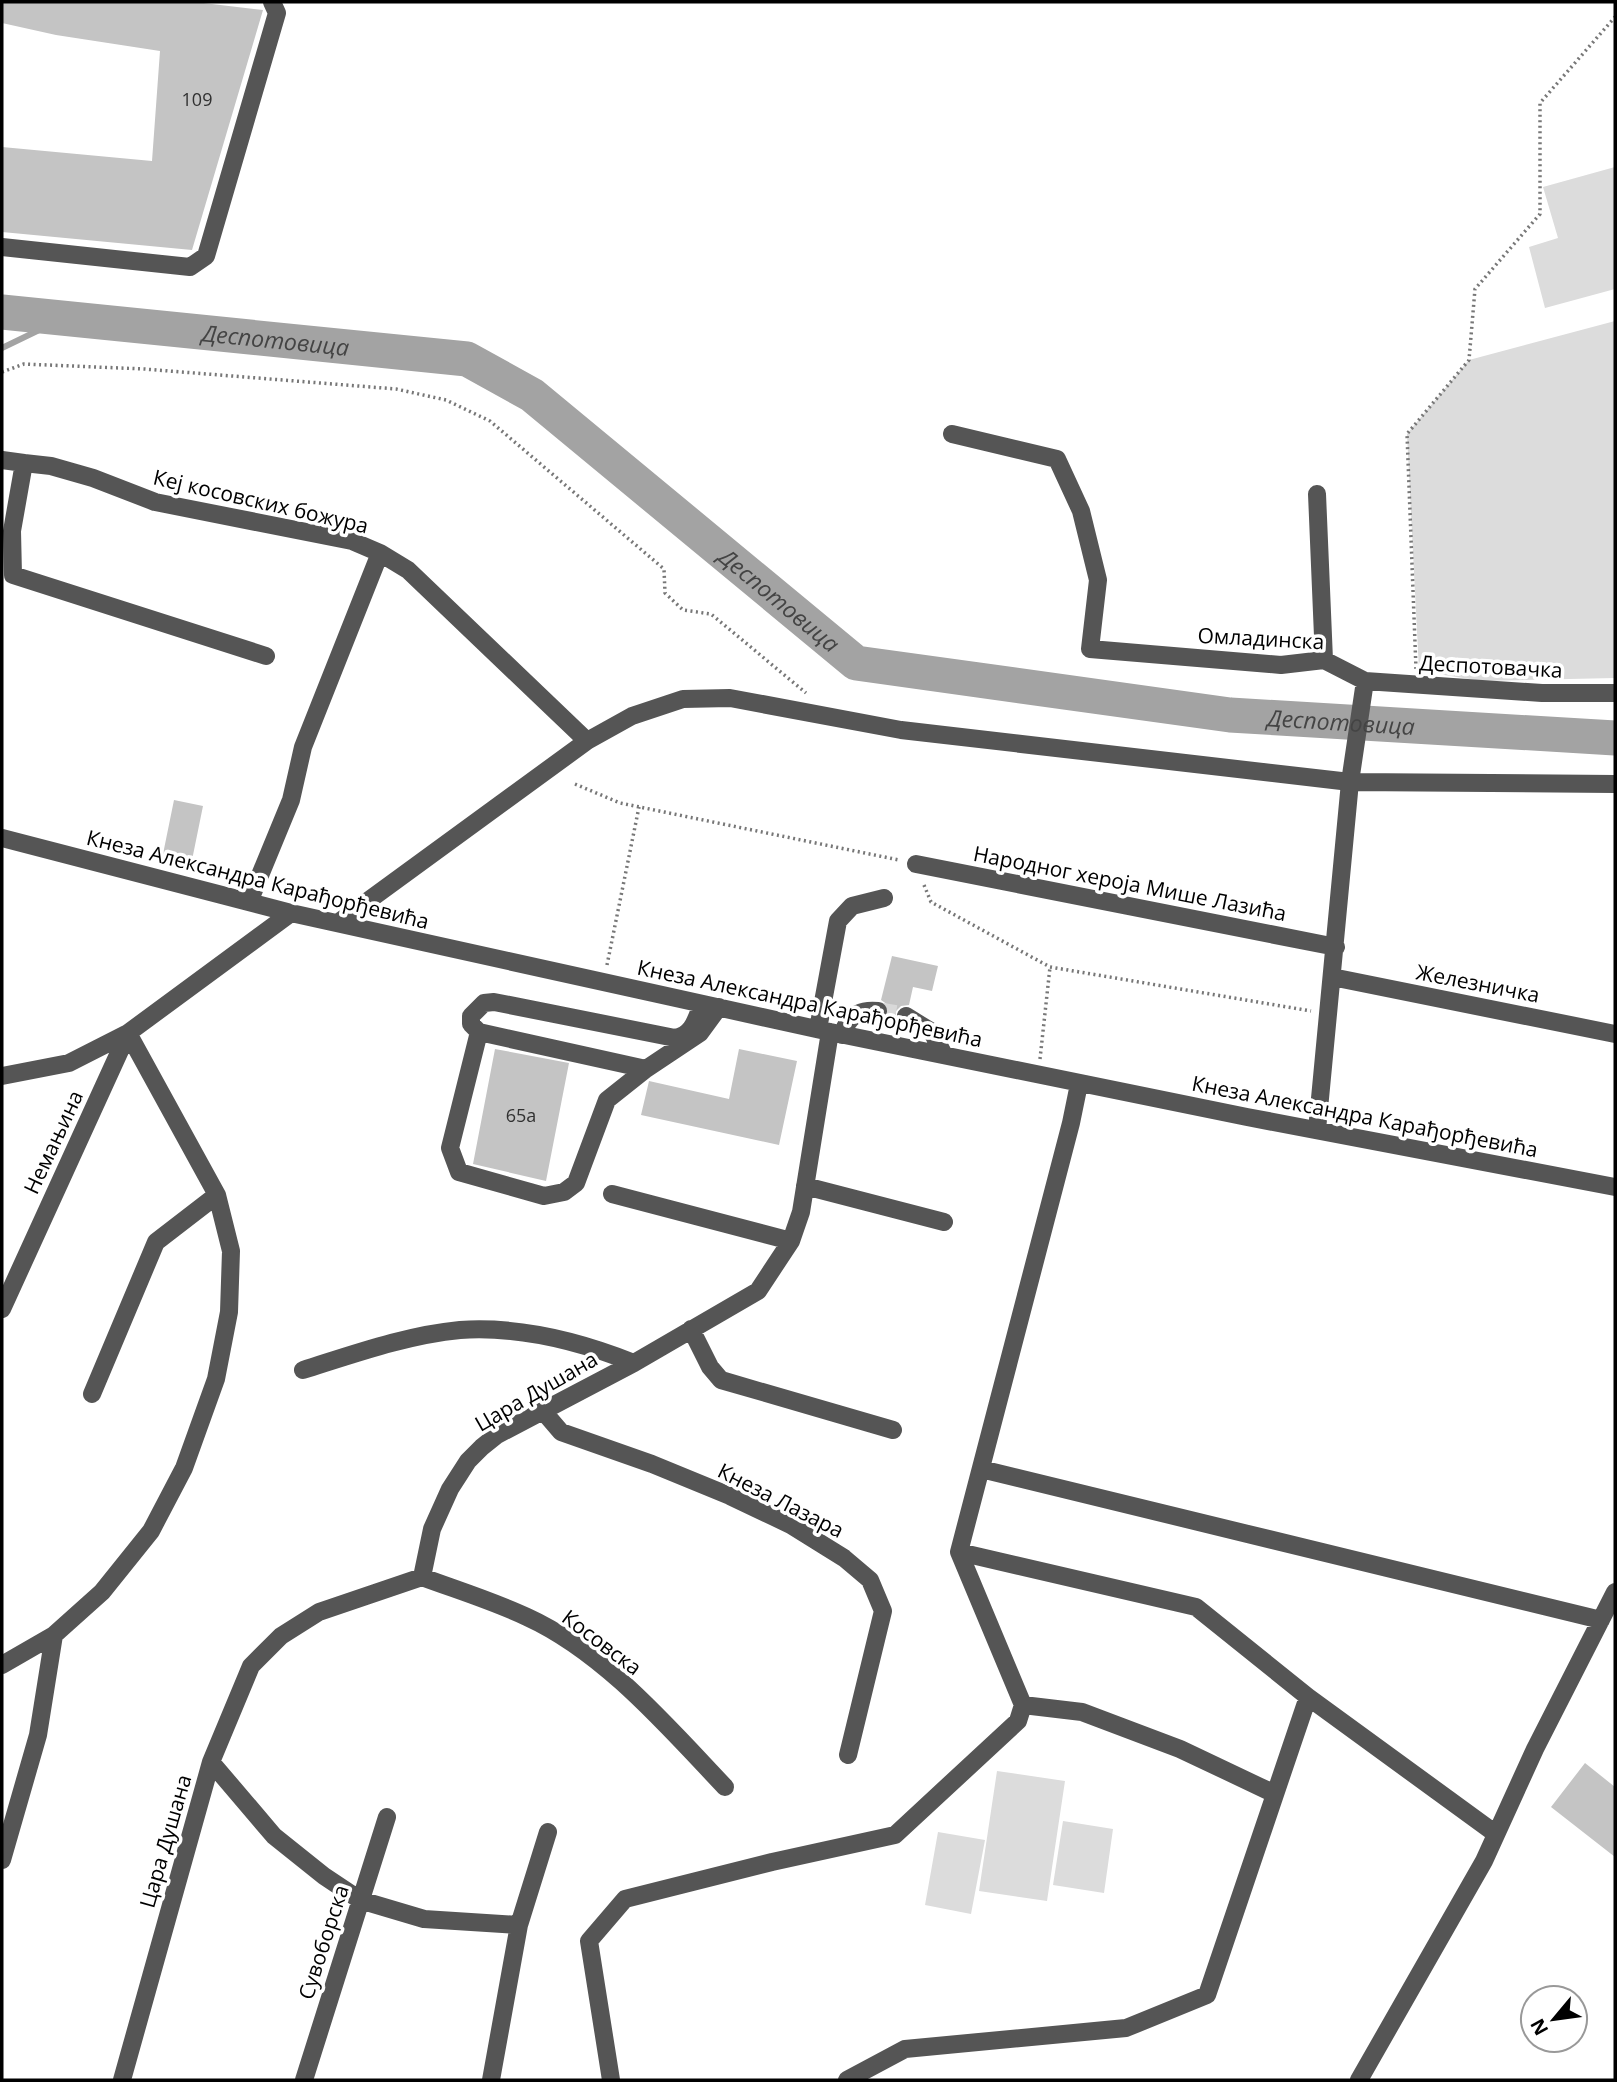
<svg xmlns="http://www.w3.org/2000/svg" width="1617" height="2082" font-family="'Open Sans',sans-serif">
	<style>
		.green { fill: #dcdcdc }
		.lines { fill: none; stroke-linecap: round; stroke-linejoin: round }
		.stream { stroke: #a3a3a3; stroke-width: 6 }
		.river { stroke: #a3a3a3; stroke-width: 35 }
		.building { fill: #c4c4c4 }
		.minor-tunnel { stroke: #d9d9d9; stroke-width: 18; stroke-dasharray: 18 9; stroke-linecap: butt }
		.path { stroke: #777; stroke-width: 3.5; stroke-dasharray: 2 3.5; stroke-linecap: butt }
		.minor { stroke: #555; stroke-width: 18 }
		.labels { text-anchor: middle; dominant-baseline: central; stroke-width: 7; stroke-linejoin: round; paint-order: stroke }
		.number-label { font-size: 18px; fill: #313131 }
		.street-label { font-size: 21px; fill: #000; stroke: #fff }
		.water-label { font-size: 23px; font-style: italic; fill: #444; stroke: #fff }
	</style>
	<rect width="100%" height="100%" fill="#fff"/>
	<!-- green -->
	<path class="green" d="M 1615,167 L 1615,289 L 1545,308 L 1529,247 L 1558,238 L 1543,187 Z
		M 1615,321 L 1615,678 L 1482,681 L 1419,671 L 1407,434 L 1469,360 Z
		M 997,1771 L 1065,1781 L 1047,1901 L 979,1891 Z
		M 1063,1821 L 1113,1829 L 1104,1893 L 1053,1885 Z
		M 938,1832 L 985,1840 L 971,1914 L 925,1905 Z"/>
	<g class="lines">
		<!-- stream -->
		<path class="stream" d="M 2,348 L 64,318"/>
		<!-- river -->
		<path class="river" id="s1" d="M 2,312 L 467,359 L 532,395 L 856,663 L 1230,715 L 1615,738"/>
	</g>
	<!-- building -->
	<path class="building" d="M 2,2 L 195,2 L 263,10 L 192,250 L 2,232 L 2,147 L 152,161 L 160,51 L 56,35 L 2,23 Z
		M 174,800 L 203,806 L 192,860 L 163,854 Z
		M 892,956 L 938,966 L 932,991 L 913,987 L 909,1005 L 901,1006 L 896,1011 L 896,1021 L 903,1030 L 876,1023 L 884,1021 L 889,1012 L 888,1005 L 881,1000 Z
		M 495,1049 L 569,1063 L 546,1181 L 473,1164 Z
		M 739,1049 L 797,1061 L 779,1145 L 641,1115 L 649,1081 L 729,1099 Z
		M 1585,1763 L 1615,1787 L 1615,1857 L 1551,1807 Z"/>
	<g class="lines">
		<!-- minor-tunnel -->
		<path class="minor-tunnel" d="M 878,1011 L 906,1016"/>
		<!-- path -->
		<path class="path" d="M 2,372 L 24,364 L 144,369 L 396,389 L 446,400 L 490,421 L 664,569 L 665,593 L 683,610 L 711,614 L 806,693
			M 1416,669 L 1407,434 L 1469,360 L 1475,289 L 1540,214 L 1540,103 L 1615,17
			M 575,784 L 620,803 L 899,860
			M 924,885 L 931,902 L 1050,967 L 1311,1011
			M 607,965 L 639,807
			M 1040,1059 L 1050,967"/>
		<!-- minor -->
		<path class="minor" d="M 2,247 L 190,267 L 206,256 L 277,13 L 272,2
			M 952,434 L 1057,459 L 1081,511 L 1098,580 L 1090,649 L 1281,665 L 1324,660 L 1365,681 L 1542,693 L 1615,693
			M 2,460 L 24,463 L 12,531 L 13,575 L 266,656
			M 24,463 L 51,466 L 93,478 L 155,502 L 352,541 L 380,553 L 408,570 L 587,741
			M 1317,494 L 1324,660
			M 2,838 L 291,913 L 830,1032 L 1247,1117 L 1615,1187
			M 916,864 L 1336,947
			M 249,902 L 291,800 L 303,747 L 380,553
			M 339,922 L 587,741 L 632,716 L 683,699 L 730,698 L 901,730 L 1350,782 L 1615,784
			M 1332,977 L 1615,1034
			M 702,1004 C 696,1019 693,1035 675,1038 L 494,1002 L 484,1003 L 471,1016 L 471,1024 L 479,1032 L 646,1069 L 700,1033 L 719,1007
			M 906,1016 L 932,1032 L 944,1055
			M 818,1029 L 838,921 L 852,906 L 884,898
			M 479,1032 L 450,1148 L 459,1172 L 544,1196 L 564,1192 L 576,1183 L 607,1100 L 646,1069
			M 842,1035 C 848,1016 859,1009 878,1011
			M 2,1076 L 69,1063 L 128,1033 L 291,913
			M 1317,1130 L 1350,782 L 1365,681
			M 805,1186 L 944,1222
			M 612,1194 L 791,1241
			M 2,1309 L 128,1033
			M 691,1329 L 710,1367 L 721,1380 L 893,1430
			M 303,1370 C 354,1354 407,1335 460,1330 C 520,1326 579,1341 634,1363
			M 92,1394 L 156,1242 L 217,1195
			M 543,1411 L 561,1432 L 652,1464 L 730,1496 L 791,1525 L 844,1558 L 870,1580 L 883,1611 L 848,1755
			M 981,1469 L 1601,1620
			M 959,1552 L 1196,1607 L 1308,1697 L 1496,1834
			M 422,1577 C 457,1590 493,1601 527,1617 C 604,1652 668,1727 725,1787
			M 2,1665 L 54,1635 L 102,1592 L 151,1531 L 184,1468 L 216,1379 L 229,1312 L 231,1251 L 217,1195 L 128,1033
			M 1023,1705 L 1082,1712 L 1180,1749 L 1275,1794
			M 211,1762 L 274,1836 L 324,1876 L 360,1900 L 424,1919 L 519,1925
			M 2,1860 L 38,1735 L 54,1635
			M 122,2080 L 211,1762 L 251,1666 L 281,1636 L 319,1612 L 422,1577 L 432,1529 L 450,1489 L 468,1461 L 482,1447 L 497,1435 L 634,1363 L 758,1291 L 791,1241 L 801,1212 L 830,1032
			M 304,2080 L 387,1817
			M 491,2080 L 519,1925 L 548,1832
			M 611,2080 L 589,1941 L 625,1899 L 772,1862 L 895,1835 L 1018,1721 L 1023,1705 L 959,1552 L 1071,1123 L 1079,1084
			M 847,2080 L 905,2049 L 1126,2028 L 1207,1995 L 1308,1697
			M 1359,2080 L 1484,1861 L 1535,1749 L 1615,1592"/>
	</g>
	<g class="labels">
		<!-- number labels -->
		<g class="number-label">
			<text x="197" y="99">109</text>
			<text x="521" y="1115">65a</text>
		</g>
		<!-- street labels -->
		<g class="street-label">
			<text transform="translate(261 501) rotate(13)">Кеј косовских божура</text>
			<text transform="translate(1261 638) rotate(3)">Омладинска</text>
			<text transform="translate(1491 666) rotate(3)">Деспотовачка</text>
			<text transform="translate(258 879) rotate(14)">Кнеза Александра Карађорђевића</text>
			<text transform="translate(1130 883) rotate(11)">Народног хероја Мише Лазића</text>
			<text transform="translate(1478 983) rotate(11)">Железничка</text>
			<text transform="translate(810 1003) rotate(12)">Кнеза Александра Карађорђевића</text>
			<text transform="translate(1365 1116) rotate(11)">Кнеза Александра Карађорђевића</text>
			<text transform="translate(53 1142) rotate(-65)">Немањина</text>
			<text transform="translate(536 1391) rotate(-30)">Цара Душана</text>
			<text transform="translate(781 1500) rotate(27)">Кнеза Лазара</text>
			<text transform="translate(602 1642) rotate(37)">Косовска</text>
			<text transform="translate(165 1841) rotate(-74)">Цара Душана</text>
			<text transform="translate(323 1942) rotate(-72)">Сувоборска</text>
		</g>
		<!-- water labels -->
		<g class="water-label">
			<text stroke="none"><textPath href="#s1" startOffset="275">Деспотовица</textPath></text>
			<text stroke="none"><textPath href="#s1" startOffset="863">Деспотовица</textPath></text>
			<text stroke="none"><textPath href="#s1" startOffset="1451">Деспотовица</textPath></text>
		</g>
	</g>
	<!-- border -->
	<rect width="1617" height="2082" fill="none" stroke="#000000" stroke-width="7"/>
	<!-- north arrow -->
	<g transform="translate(1554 2019) rotate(241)"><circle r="33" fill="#ffffff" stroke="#999999" stroke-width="2"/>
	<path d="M0-5L12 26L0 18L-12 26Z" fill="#000000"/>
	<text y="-10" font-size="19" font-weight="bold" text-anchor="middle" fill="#000000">N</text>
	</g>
</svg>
